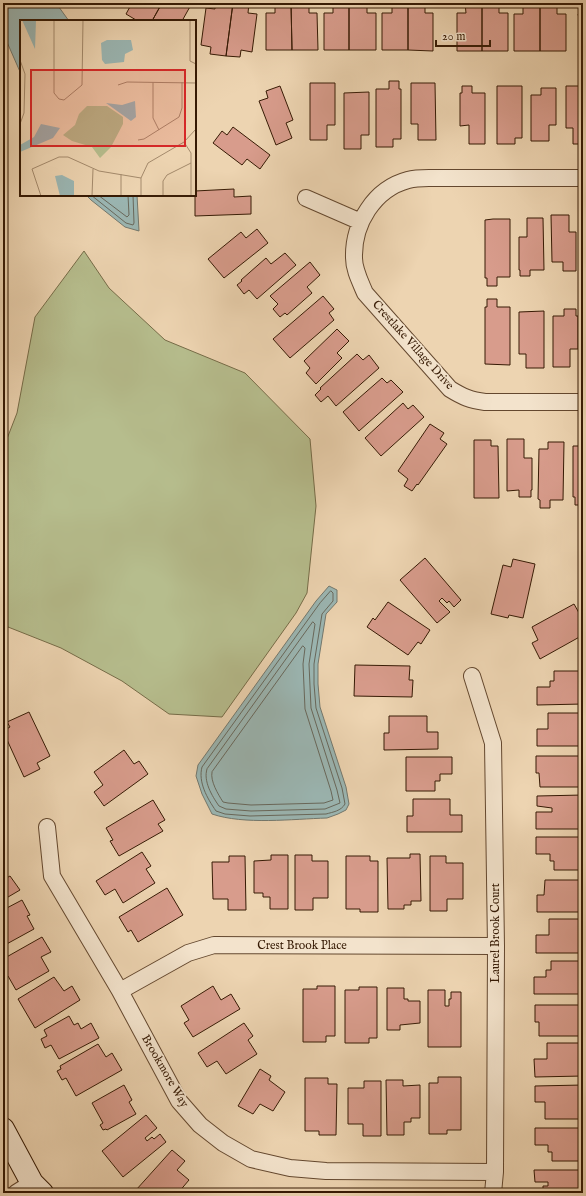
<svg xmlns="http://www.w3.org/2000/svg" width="586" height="1196" font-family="'IM FELL English',serif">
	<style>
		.green { fill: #b6bd8d; stroke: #766c48 }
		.water { fill: #9bb7b4; stroke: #73786e }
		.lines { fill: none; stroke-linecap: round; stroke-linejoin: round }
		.shore { stroke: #68685c; stroke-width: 1 }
		.building { fill: #d89c8c; stroke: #361a04 }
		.street-casing { stroke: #64482f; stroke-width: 18 }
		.secondary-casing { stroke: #361a04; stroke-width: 24 }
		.street { stroke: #f3e3cc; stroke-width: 16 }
		.secondary { stroke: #f3e3cc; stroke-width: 22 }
		.labels { text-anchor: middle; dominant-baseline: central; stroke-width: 3.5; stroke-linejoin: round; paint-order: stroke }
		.street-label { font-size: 12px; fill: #361a04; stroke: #f3e3cc }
		.inset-road { fill: none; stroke: #a48a6c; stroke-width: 1 }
		.view { fill: #d62828; fill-opacity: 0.15; stroke: #d62828; stroke-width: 2 }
		.inset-edge { fill: none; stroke: #361a04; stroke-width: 2 }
	</style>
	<rect width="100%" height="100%" fill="#edd4b1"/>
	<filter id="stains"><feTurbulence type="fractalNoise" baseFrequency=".005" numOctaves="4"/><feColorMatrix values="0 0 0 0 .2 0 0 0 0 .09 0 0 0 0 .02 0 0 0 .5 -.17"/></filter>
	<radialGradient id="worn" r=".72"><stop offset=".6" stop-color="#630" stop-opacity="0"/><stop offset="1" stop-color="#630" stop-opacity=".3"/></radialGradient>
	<!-- green -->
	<path class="green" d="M 84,251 L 109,288 L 165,340 L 245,373 L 310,439 L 316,506 L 307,593 L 296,613 L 222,717 L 169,714 L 122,681 L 61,648 L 3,625 L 3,449 L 17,413 L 35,317 Z"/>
	<!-- water -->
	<path class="water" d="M 3,3 L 56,3 L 69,21 L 21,21 L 21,74 L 3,33 Z
		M 86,195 L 137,195 L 139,231 L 125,227 L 91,200 Z
		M 329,586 L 337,590 L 337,602 L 326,614 L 318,664 L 318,684 L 320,707 L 346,787 L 349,804 L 346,810 L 338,814 L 327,818 C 293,819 244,825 212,814 L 202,794 L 196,776 L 198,765 L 316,601 Z"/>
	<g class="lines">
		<!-- shore -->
		<path class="shore" d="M 91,195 L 126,223 L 133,225 L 134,223 L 133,195
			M 98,195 L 127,217 L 129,215 L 128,195
			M 331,591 L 333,593 L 333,601 L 322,614 L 314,664 L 314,684 L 316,708 L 342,788 L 345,804 C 341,811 333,812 326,814 L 250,816 L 225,814 L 216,811 C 207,798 198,782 202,767 L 320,603 Z
			M 313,622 L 315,624 L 309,664 L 311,708 L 337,790 L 340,803 L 325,809 L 251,811 L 226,809 L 219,806 C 212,796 203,781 207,769 Z
			M 303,646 L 305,648 L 303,664 L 305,709 L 331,791 L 333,800 L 324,803 L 251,805 L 228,803 L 223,802 C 218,794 210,781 212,772 Z"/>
	</g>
	<!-- building -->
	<path class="building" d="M 132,3 L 162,3 L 152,21 L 136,21 L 136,20 L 126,14 Z
		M 162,3 L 192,3 L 182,21 L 152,21 Z
		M 215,3 L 233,3 L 226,56 L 210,54 L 211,47 L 201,45 L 206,8 L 215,9 Z
		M 233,3 L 249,3 L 248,13 L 257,14 L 252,52 L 241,50 L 240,57 L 226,56 Z
		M 275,3 L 291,3 L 292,50 L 266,50 L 266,13 L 275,13 Z
		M 291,3 L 309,3 L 309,13 L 317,13 L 318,50 L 292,50 Z
		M 333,3 L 349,3 L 349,50 L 324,50 L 324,13 L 333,13 Z
		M 349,3 L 367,3 L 367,13 L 376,13 L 376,50 L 349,50 Z
		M 392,3 L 408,3 L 408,50 L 382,50 L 382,13 L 392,13 Z
		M 408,3 L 425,3 L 425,13 L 433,13 L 433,51 L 408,50 Z
		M 465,3 L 482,3 L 482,51 L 457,51 L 457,13 L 466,13 Z
		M 482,3 L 499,3 L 499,13 L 508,13 L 508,51 L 482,51 Z
		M 523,3 L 540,3 L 540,51 L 514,51 L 514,14 L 523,14 Z
		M 540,3 L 557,3 L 557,14 L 566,14 L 566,51 L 540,51 Z
		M 583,13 L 583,37 L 578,14 Z
		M 389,81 L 399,81 L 399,89 L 401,89 L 401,139 L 393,139 L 393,147 L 376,147 L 376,89 L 389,89 Z
		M 310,83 L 335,83 L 335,125 L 327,125 L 327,140 L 310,140 Z
		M 411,83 L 435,83 L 436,140 L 418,140 L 418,124 L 411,124 Z
		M 280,86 L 293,120 L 286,123 L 292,138 L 276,145 L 259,101 L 268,98 L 266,91 Z
		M 462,86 L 472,86 L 472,93 L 485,93 L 485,144 L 469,144 L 469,125 L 460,126 L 460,93 L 462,93 Z
		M 497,86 L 522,86 L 522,138 L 515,138 L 515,144 L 497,144 Z
		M 566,86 L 583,86 L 583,144 L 573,144 L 573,128 L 566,128 Z
		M 541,88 L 556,88 L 556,125 L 549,125 L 549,141 L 531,141 L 531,95 L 541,95 Z
		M 369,92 L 369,135 L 361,135 L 361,149 L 344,149 L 344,93 Z
		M 233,127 L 270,155 L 260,169 L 247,159 L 242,165 L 213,143 L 222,131 L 227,135 Z
		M 3,177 L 7,195 L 3,196 Z
		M 234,189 L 234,197 L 251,196 L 251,214 L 195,216 L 195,191 Z
		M 551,215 L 569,215 L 569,232 L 576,232 L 576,271 L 563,271 L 563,262 L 552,262 Z
		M 527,218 L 543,218 L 544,270 L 530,270 L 530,276 L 520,276 L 520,270 L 519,270 L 519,237 L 527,237 Z
		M 493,219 L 510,219 L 510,277 L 497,277 L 497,286 L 487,286 L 487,278 L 485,278 L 485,220 Z
		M 257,229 L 268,243 L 224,278 L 208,259 L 241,232 L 246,238 Z
		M 285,253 L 296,265 L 257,299 L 249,290 L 244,294 L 237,285 L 242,281 L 241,280 L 266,258 L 271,264 Z
		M 310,262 L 320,275 L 307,287 L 312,293 L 287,315 L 285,313 L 280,317 L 273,309 L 278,304 L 270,296 Z
		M 3,275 L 7,276 L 3,301 Z
		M 323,296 L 334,309 L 329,313 L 334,320 L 290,358 L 273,339 Z
		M 487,299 L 497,299 L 497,307 L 510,307 L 510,365 L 485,364 L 485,307 L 487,307 Z
		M 564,309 L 576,309 L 576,316 L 578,316 L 578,349 L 570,349 L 570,367 L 553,367 L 553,316 L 564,316 Z
		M 544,311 L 544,368 L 526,368 L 526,354 L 519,354 L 519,312 Z
		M 337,329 L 349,341 L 337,353 L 342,358 L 316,384 L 306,373 L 310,368 L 304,361 Z
		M 357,354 L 363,360 L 369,355 L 379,368 L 336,406 L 328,396 L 321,402 L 315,395 L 321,389 L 320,388 Z
		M 382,378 L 387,383 L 391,380 L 403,392 L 359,431 L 343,412 Z
		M 403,403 L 408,409 L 413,405 L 424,417 L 381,456 L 365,438 Z
		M 430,424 L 444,433 L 440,439 L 447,444 L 418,485 L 417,484 L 412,491 L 404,486 L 408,479 L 398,471 Z
		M 507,439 L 524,439 L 524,458 L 532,458 L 532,490 L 531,490 L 531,497 L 519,497 L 519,490 L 507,491 Z
		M 581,439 L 583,439 L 583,505 L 575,505 L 575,497 L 573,497 L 573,446 L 581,446 Z
		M 474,440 L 491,440 L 491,446 L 498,446 L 499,498 L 474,498 Z
		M 548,442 L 564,442 L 563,500 L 550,500 L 550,508 L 540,508 L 540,500 L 538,499 L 539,449 L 548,449 Z
		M 425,558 L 461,600 L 454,607 L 449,601 L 447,603 L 442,598 L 439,601 L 450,612 L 437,623 L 400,580 Z
		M 513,559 L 535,564 L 523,618 L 509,615 L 508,618 L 491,614 L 503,565 L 511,567 Z
		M 388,602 L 430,630 L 421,644 L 418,642 L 408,655 L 367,627 L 373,618 L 375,620 Z
		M 574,604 L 583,620 L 583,626 L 580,627 L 583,635 L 540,659 L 532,643 L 538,640 L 532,627 Z
		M 355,665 L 410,666 L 409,680 L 413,680 L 412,697 L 354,696 Z
		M 554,671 L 579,671 L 579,680 L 582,680 L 582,688 L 583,688 L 583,704 L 537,705 L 537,687 L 550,687 L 550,681 L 554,681 Z
		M 29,712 L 50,756 L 37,763 L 40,769 L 24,777 L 3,731 L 10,727 L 7,722 Z
		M 548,713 L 583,713 L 583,746 L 537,746 L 537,729 L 548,729 Z
		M 389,716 L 427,716 L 427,732 L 438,732 L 438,749 L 384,750 L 384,733 L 389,733 Z
		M 124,750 L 134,764 L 139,761 L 148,774 L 104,806 L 94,792 L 103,785 L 94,772 Z
		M 536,756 L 583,756 L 583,787 L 540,787 L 539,773 L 536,773 Z
		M 406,757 L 452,757 L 452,774 L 440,774 L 440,781 L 435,781 L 435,791 L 406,791 Z
		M 583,795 L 583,829 L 536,829 L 536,812 L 552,812 L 552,808 L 537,806 L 537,796 Z
		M 413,799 L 450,799 L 450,815 L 462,815 L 462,832 L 407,832 L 407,816 L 413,816 Z
		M 153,800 L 165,820 L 158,824 L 163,831 L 119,856 L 110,841 L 113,840 L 106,828 Z
		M 536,837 L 583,837 L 583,870 L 554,870 L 554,861 L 550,861 L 550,854 L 536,854 Z
		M 142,852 L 151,866 L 146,869 L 155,883 L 123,903 L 115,889 L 105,895 L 96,881 Z
		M 410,854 L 420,854 L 421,901 L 411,901 L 411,905 L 404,905 L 404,909 L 388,909 L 387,858 L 410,858 Z
		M 271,855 L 288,855 L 288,909 L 270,909 L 270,897 L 263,897 L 263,893 L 254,893 L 254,861 L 271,860 Z
		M 295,855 L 312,855 L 312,861 L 328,861 L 328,898 L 313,898 L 313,910 L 295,910 Z
		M 229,856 L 245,856 L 246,910 L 228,910 L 228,899 L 213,899 L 212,862 L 229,862 Z
		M 346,856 L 370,856 L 370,861 L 378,861 L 378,912 L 360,912 L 360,909 L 346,909 Z
		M 430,856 L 446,856 L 446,863 L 463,863 L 463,899 L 447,899 L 447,911 L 430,911 Z
		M 10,876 L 20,890 L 3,900 L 3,880 Z
		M 545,880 L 583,880 L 583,912 L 537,912 L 537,895 L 544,895 Z
		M 167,888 L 183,915 L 138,942 L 131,930 L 128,932 L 119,917 Z
		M 22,900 L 30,915 L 27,916 L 34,929 L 3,946 L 3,910 Z
		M 549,919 L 583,919 L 583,953 L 536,953 L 536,935 L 549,935 Z
		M 42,937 L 51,952 L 41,957 L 49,971 L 16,990 L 8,976 L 3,978 L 3,959 Z
		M 551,961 L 582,961 L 583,994 L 534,994 L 534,977 L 546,977 L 546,970 L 551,970 Z
		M 54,977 L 64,991 L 72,986 L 80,1000 L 35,1028 L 18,999 Z
		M 213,986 L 221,1000 L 231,994 L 240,1009 L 193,1037 L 184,1023 L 189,1020 L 181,1006 Z
		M 317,986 L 335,986 L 335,1036 L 326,1036 L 326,1042 L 303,1042 L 303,989 L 317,989 Z
		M 359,987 L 377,987 L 377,1038 L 369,1038 L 369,1043 L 345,1043 L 345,990 L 359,990 Z
		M 387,988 L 404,988 L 404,999 L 408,999 L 408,1001 L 420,1001 L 420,1023 L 400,1025 L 400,1030 L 387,1030 Z
		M 428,990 L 445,990 L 445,1006 L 449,1006 L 449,999 L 451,999 L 451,992 L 461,992 L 461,1047 L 428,1047 Z
		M 535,1005 L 583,1005 L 583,1036 L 539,1036 L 539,1022 L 535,1022 Z
		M 69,1016 L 74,1025 L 78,1023 L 81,1029 L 91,1023 L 99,1038 L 59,1059 L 51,1045 L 45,1048 L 41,1039 L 47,1036 L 44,1030 Z
		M 244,1023 L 253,1036 L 248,1040 L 257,1054 L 226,1074 L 217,1061 L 207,1067 L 198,1053 Z
		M 547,1043 L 582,1043 L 583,1076 L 535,1077 L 534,1059 L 547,1059 Z
		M 98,1044 L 106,1057 L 112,1053 L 122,1070 L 76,1096 L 66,1078 L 62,1080 L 57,1071 L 61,1069 L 60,1066 Z
		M 260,1069 L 271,1076 L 269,1080 L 285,1092 L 273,1111 L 260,1104 L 253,1114 L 238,1106 Z
		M 438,1077 L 461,1077 L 461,1130 L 447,1130 L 447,1134 L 429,1134 L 429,1083 L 438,1083 Z
		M 305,1078 L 328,1078 L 328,1084 L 337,1084 L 336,1135 L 319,1135 L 319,1131 L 305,1131 Z
		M 386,1080 L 403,1080 L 403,1086 L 420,1085 L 420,1118 L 411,1118 L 411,1122 L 404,1122 L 404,1135 L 387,1135 Z
		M 364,1081 L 381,1081 L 381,1136 L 363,1136 L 363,1124 L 348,1124 L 348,1088 L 364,1088 Z
		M 124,1085 L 132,1100 L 129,1102 L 136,1114 L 107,1130 L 106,1129 L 103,1130 L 100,1125 L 103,1123 L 92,1103 Z
		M 583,1085 L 583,1119 L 545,1119 L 545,1102 L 535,1102 L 535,1086 Z
		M 146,1115 L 157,1128 L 145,1138 L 147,1141 L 152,1137 L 154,1139 L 160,1134 L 166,1142 L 123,1177 L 102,1151 Z
		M 535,1128 L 583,1128 L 583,1161 L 552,1161 L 552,1152 L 548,1152 L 548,1145 L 535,1145 Z
		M 172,1150 L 185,1161 L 177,1170 L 189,1180 L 178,1193 L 139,1193 L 136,1190 Z
		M 534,1170 L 583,1170 L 583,1193 L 543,1193 L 543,1186 L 548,1186 L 548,1182 L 535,1182 Z
		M 217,1189 L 225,1193 L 215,1193 Z"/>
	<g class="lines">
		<defs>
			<path id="street" d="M 583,178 L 429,178 C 423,178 415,178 408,180 C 374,189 353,224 354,258 C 354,270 360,281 365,293 L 450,389 C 463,397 470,400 485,402 L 583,402
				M 306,198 L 361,222
				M 472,676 L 493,743 L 496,946 L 495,1172 L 493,1193
				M 47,827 L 52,876 L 120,991 L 179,1101 L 200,1125 L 223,1143 L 251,1159 L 290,1168 L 326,1171 L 495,1172
				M 120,991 L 188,953 L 214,945 L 496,946
				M 16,1193 L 32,1183"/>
			<path id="secondary" d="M 3,1129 L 32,1183 L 42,1193"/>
		</defs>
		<!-- street casing -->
		<use href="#street" class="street-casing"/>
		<!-- secondary casing -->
		<use href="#secondary" class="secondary-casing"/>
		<!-- street -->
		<use href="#street" class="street"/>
		<!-- secondary -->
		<use href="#secondary" class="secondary"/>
	</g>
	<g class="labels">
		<!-- street labels -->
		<g class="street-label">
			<text transform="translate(413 345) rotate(48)">Crestlake Village Drive</text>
			<text transform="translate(495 933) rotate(-90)">Laurel Brook Court</text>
			<text x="302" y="945">Crest Brook Place</text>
			<text transform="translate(165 1071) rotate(60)">Brookmore Way</text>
		</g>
	</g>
	<!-- overview -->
	<g transform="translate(20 20)">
		<rect width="176" height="176" fill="#edd4b1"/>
		<path d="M 67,86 L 87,86 L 103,97 L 103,104 L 91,127 L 80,138 L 72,127 L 52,121 L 43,115 L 55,105 L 59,94 Z" fill="#b6bd8d"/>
		<path d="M 2,0 L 16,0 L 15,30 L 15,29 ZM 87,20 L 111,20 L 113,30 L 105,34 L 104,42 L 85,44 L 82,40 L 81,23 ZM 115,81 L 116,97 L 111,101 L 86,83 L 102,85 ZM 21,104 L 40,108 L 33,118 L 0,132 L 0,125 L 14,117 ZM 42,155 L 54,161 L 54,176 L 40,176 L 35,156 Z" fill="#9bb7b4"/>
		<path class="inset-road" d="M 34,0 L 34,73 L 39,79 L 44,80 L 62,65 L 63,0M 170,0 L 170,41 L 176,44M 0,40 L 5,54 L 4,93 L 0,104M 133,62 L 133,98 L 139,110M 98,65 L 107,62 L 176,63M 118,120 L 124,119 L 159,97 L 162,88 L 162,62M 164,122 L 171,133 L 171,143M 21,176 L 12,149 L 39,137 L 48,137 L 79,151 L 121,158M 72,176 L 73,149M 101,176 L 101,154M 121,176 L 121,158 L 128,143 L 164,122 L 176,109M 143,176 L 143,161 L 147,155 L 171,143 L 171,176"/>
		<path class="view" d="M 11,50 L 165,50 L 165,126 L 11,126 Z"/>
		<rect width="176" height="176" class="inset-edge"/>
	</g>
	<!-- margin -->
	<rect width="586" height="1196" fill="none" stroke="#edd4b1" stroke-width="16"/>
	<rect x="4" y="4" width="578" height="1188" fill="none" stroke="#361a04" stroke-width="2"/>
	<rect x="8" y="8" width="570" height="1180" fill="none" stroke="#361a04"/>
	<!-- scale -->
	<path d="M436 40v6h54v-6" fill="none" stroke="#361a04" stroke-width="2"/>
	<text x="442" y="40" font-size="12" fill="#361a04" stroke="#f3e3cc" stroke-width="3" paint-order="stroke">20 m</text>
	<rect width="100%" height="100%" filter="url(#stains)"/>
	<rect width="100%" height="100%" fill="url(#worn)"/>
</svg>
